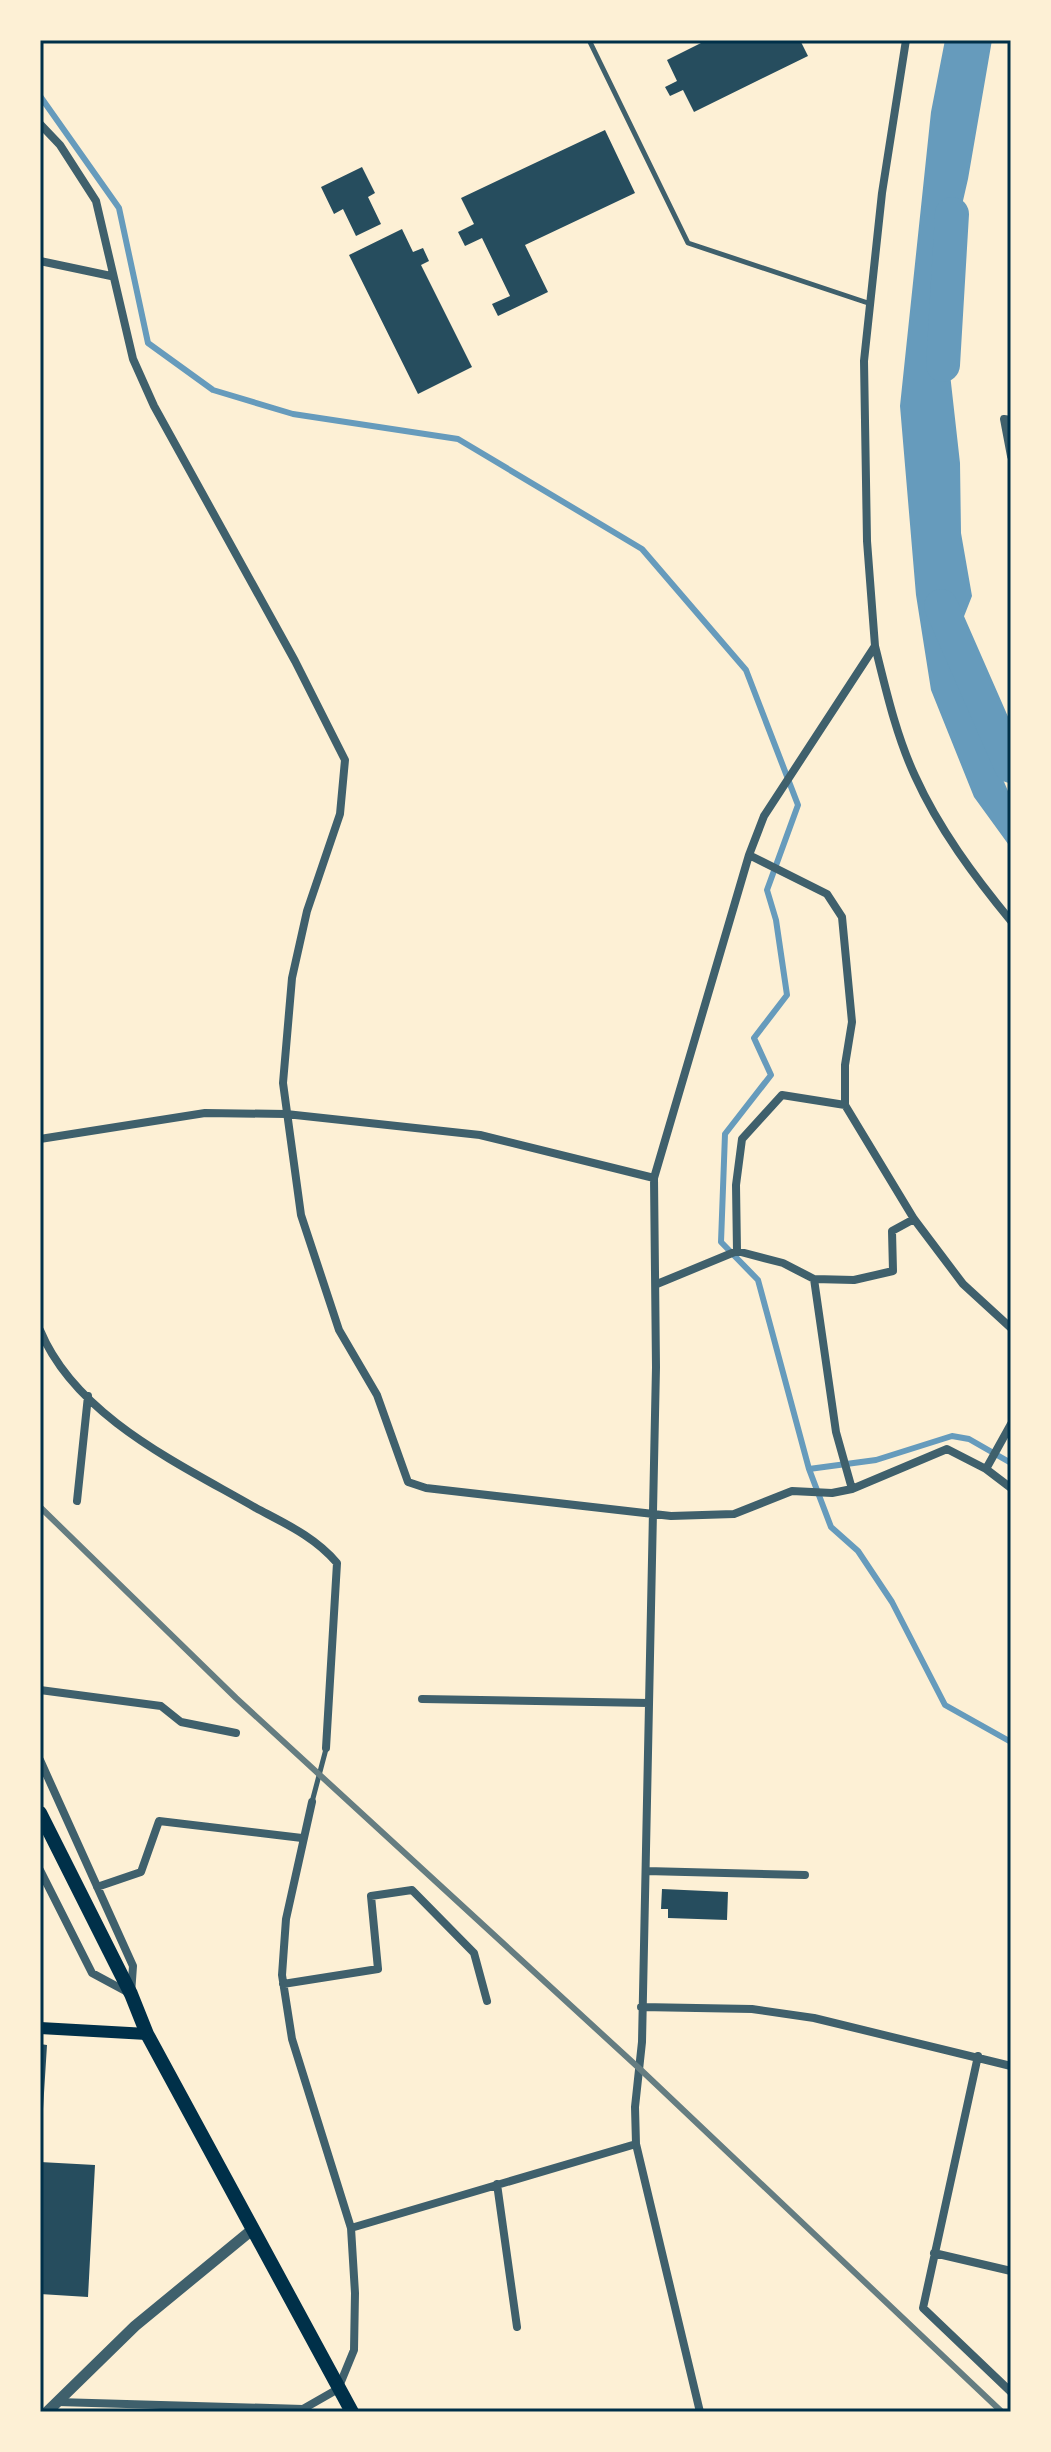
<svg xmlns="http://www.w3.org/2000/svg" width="1051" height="2452" font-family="'Source Sans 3',sans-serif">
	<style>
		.water { fill: #669bbc }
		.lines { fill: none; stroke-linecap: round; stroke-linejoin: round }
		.stream { stroke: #669bbc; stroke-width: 6 }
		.river { stroke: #669bbc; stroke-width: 34 }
		.building { fill: #264d5e }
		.service { stroke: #3f606c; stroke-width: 5 }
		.minor { stroke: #3f606c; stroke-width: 8 }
		.tertiary { stroke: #3f606c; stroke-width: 11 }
		.secondary { stroke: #003049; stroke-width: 12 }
		.primary { stroke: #003049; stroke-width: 14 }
		.rail { stroke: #657d81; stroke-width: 6 }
		.neatline { fill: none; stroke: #003049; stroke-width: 3 }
	</style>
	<rect width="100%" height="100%" fill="#fdf0d5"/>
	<!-- water -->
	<path class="water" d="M 945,40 L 992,40 L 968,179 L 945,279 L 948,356 L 960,463 L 961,533 L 972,596 L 961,624 L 955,668 L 1011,798 L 1011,848 L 974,797 L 931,690 L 916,595 L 900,406 L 931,112 Z"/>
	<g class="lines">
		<!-- stream -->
		<path class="stream" d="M 40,96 L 119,208 L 148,343 L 213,390 L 293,414 L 458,439 L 642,549 L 746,670 L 798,805 L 767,890 L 776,920 L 787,995 L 754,1038 L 771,1075 L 725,1134 L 721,1242 L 758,1280 L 809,1469 L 876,1460 L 952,1436 L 969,1439 L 1011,1463
			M 809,1469 L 831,1527 L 858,1551 L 892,1602 L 945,1705 L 1011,1742"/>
		<!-- river -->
		<path class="river" d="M 943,365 L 952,214
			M 941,606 L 1011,766"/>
	</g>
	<!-- building -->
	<path class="building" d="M 707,40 L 800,40 L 808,56 L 694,112 L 683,90 L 670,96 L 665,87 L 677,81 L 667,60 Z
		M 605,130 L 635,193 L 525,245 L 548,292 L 498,316 L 492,304 L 510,296 L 482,238 L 465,246 L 458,232 L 474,224 L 461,198 Z
		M 362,167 L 375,193 L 368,197 L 381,224 L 356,236 L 343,209 L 334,214 L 321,187 Z
		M 402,229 L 413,252 L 423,248 L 429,261 L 421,265 L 472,367 L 418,394 L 349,255 Z
		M 662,1889 L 728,1892 L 727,1920 L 668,1918 L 668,1909 L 661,1909 Z
		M 40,2044 L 47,2045 L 43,2109 L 40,2109 Z
		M 40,2162 L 95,2165 L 88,2297 L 40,2294 Z"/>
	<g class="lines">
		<!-- service -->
		<path class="service" d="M 589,40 L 688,243 L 868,303
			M 312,1802 L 326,1749"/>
		<!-- minor -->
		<path class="minor" d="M 40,124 L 60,145 L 96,201 L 133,359 L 154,406 L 295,661 L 345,760 L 340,814 L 307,911 L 292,978 L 283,1083 L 301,1215 L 339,1330 L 377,1395 L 408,1482 L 426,1488 L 671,1516 L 734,1514 L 792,1491 L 832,1493 L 852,1489 L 947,1449 L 986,1469 L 1011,1488
			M 40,261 L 111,276
			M 1011,420 L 1004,419 L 1011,456
			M 875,646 C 886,690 896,735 915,776 C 939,829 974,876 1011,921
			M 749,855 L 827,894 L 842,917 L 852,1022 L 845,1065 L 845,1105 L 914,1219 L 963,1284 L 1011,1328
			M 40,1139 L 205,1113 L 286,1114 L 480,1135 L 654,1178
			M 737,1251 L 736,1185 L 742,1139 L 782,1095 L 845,1105
			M 814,1279 L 836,1432 L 852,1489
			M 657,1284 L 737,1251 L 783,1263 L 814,1279 L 854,1280 L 893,1271 L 892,1231 L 914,1219
			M 40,1330 C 76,1417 180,1464 256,1508 C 286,1524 315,1537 337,1563 L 326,1748
			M 986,1469 L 1011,1424
			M 77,1501 L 88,1396
			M 40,1690 L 161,1706 L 181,1722 L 236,1733
			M 422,1699 L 649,1703
			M 40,1760 L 133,1966 L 131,1994 L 92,1973 L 40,1870
			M 646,1871 L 805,1875
			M 97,1887 L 141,1872 L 159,1821 L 302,1838
			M 283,1984 L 378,1969 L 371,1896 L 412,1890 L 474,1953 L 487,2001
			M 641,2007 L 752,2009 L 814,2018 L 1011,2066
			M 978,2056 L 923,2308 L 1011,2392
			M 497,2184 L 517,2327
			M 351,2228 L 636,2144
			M 934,2253 L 1011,2271
			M 57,2402 L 303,2409 L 338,2389 L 354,2350 L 355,2293 L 351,2228 L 292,2039 L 282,1975 L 286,1919 L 312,1802
			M 700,2412 L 636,2144 L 635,2107 L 642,2042 L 656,1367 L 654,1178 L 749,855 L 764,816 L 875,646 L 867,541 L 864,361 L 882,193 L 906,40"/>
		<!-- tertiary -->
		<path class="tertiary" d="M 47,2412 L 135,2326 L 253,2229"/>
		<!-- secondary -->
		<path class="secondary" d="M 40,2028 L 147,2034"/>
		<!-- primary -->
		<path class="primary" d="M 40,1813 L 131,1994 L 147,2034 L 352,2412"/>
		<!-- rail -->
		<path class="rail" d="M 40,1507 L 236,1698 L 641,2070 L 1002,2412"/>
	</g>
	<!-- border -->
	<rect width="1051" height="2452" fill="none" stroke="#fdf0d5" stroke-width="84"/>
	<rect x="42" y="42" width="967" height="2368" class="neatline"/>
</svg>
